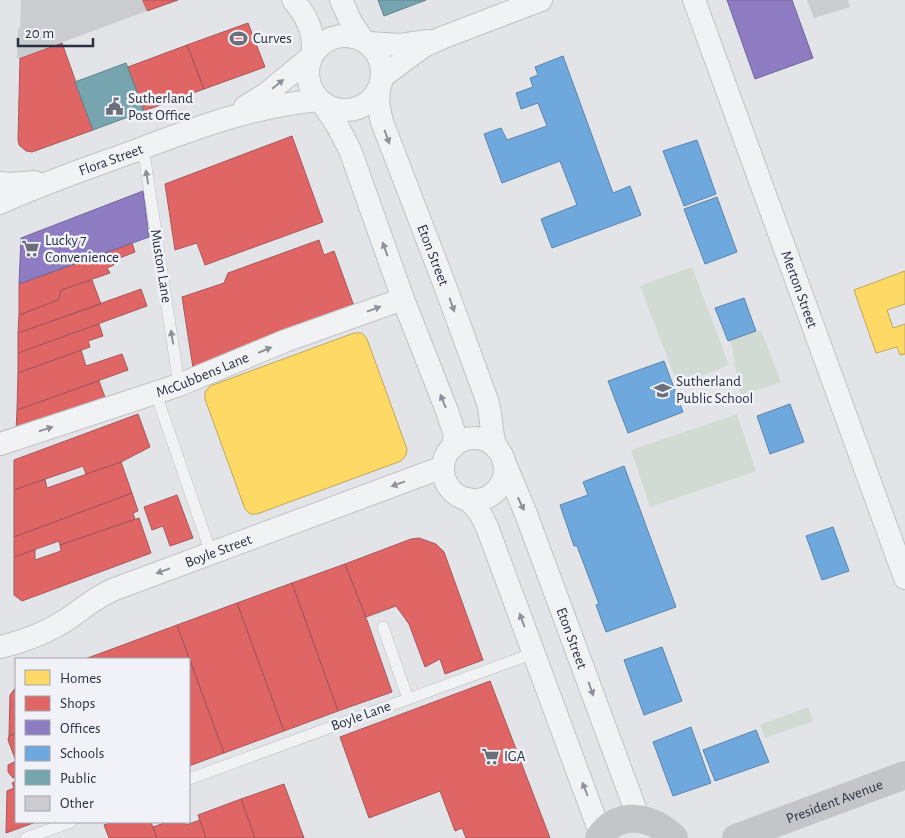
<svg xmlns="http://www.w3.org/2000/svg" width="905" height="838" font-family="'Alegreya Sans',sans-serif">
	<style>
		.green { fill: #d2dbd3 }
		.homes { fill: #ffd966; stroke: #bfa65b }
		.shops { fill: #e06666; stroke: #a9565b }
		.offices { fill: #8e7cc3; stroke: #70659c }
		.schools { fill: #6fa8dc; stroke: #5a84ae }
		.public { fill: #76a5af; stroke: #5f828e }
		.building { fill: #cbcccf }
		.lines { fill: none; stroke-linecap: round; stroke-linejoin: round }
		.lane-casing { stroke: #c0c2c5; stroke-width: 12 }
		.street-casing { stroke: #c0c2c5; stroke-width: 24 }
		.lane { stroke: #f1f2f4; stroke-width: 11 }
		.street { stroke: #f1f2f4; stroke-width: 22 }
		.secondary { stroke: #c3c5c9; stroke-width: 28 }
		.oneway { fill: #8d919a }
		.labels { text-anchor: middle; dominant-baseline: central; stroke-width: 5; stroke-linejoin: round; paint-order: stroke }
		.poi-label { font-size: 15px; fill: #293041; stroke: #f0f2f7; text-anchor: start }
		.street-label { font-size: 15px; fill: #293041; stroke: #f0f2f7 }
	</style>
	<rect width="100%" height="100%" fill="#e2e4e7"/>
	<!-- green -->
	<path class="green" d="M 692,267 L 729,365 L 678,385 L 640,286 Z
		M 761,330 L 781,382 L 740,396 L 731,340 Z
		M 737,414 L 756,471 L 650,507 L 631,450 Z
		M 808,707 L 813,721 L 765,738 L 760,725 Z"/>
	<!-- homes -->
	<path class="homes" d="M 905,271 L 905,304 L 887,310 L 893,328 L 905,324 L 905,354 L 900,355 L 897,347 L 876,353 L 854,290 Z
		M 354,333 L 362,333 L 367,339 L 407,449 L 406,455 L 401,461 L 257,514 L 250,514 L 245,509 L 205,399 L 205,392 L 210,386 Z"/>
	<!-- shops -->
	<path class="shops" d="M 142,0 L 178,0 L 147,11 Z
		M 248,23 L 265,67 L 204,89 L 187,45 Z
		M 62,43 L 93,130 L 32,152 L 26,151 L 19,145 L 18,139 L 20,58 Z
		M 187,45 L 204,89 L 144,111 L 128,67 Z
		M 292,136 L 323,222 L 205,265 L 197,243 L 175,250 L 165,184 Z
		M 319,240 L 324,255 L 334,251 L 354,306 L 193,368 L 182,297 L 224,283 L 228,273 Z
		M 132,243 L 135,252 L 112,261 L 114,265 L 107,268 L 110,273 L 61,290 L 58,300 L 19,315 L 19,284 Z
		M 92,280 L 101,304 L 18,333 L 19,315 L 58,300 L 61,290 Z
		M 141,289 L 147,306 L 18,353 L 18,333 Z
		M 99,324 L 103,336 L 88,341 L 90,347 L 18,373 L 18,353 Z
		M 81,350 L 86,366 L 122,354 L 128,370 L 17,410 L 18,373 Z
		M 99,381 L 106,400 L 16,432 L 17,410 Z
		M 138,414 L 150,447 L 121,462 L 86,474 L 83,466 L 14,490 L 14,460 Z
		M 121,462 L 132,493 L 14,537 L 14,490 L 45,479 L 47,488 Z
		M 132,493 L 138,511 L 133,513 L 135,519 L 60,545 L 59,541 L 14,557 L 14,537 Z
		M 177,495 L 193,538 L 170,546 L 163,526 L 152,530 L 144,507 Z
		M 139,518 L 151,553 L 22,601 L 14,595 L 14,557 L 35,550 L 35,560 L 61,551 L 60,545 Z
		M 419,538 L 436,544 L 444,552 L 483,660 L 445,674 L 440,659 L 425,667 L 409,624 L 396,606 L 366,617 L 345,564 L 411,539 Z
		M 345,564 L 368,623 L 392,692 L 338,711 L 292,583 Z
		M 292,583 L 338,711 L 284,731 L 237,603 Z
		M 237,603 L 284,731 L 224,753 L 177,625 Z
		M 177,625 L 224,753 L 189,766 L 189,659 L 85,659 Z
		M 490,681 L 550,838 L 466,838 L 462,828 L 455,831 L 440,791 L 369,818 L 340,737 Z
		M 16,687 L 16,733 L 9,736 L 10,695 Z
		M 16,733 L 16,778 L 13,778 L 8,772 L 8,765 L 16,761 L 8,740 L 9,736 Z
		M 16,781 L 16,822 L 36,822 L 6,833 L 7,791 L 14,788 L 12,783 Z
		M 284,784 L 304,838 L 255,838 L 241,799 Z
		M 241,799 L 255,838 L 206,838 L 198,815 Z
		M 200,820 L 206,838 L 157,838 L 153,827 L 167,822 L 184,822 L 186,825 Z
		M 113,822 L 151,822 L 157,838 L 109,838 L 104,825 Z"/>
	<!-- offices -->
	<path class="offices" d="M 727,0 L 792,0 L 813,58 L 755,79 Z
		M 143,191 L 149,237 L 19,284 L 21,238 Z"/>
	<!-- schools -->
	<path class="schools" d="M 563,56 L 613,193 L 630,186 L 641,215 L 552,248 L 541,219 L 577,205 L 560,161 L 502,183 L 484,134 L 501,128 L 507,140 L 547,126 L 538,103 L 521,109 L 516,93 L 533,87 L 530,78 L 538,75 L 535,67 Z
		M 697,140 L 716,194 L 684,206 L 663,151 Z
		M 717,197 L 737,252 L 705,264 L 684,209 Z
		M 744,298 L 756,331 L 728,341 L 715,308 Z
		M 664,361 L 683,412 L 628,433 L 608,381 Z
		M 790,404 L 804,442 L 770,454 L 757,416 Z
		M 624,466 L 676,607 L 606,632 L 596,605 L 599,604 L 577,546 L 574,546 L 560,505 L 588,495 L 583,482 Z
		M 833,527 L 849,571 L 822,580 L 806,536 Z
		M 662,647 L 682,701 L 644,715 L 624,660 Z
		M 691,727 L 711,783 L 673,796 L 653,742 Z
		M 756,730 L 769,762 L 715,781 L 703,750 Z"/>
	<!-- public -->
	<path class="public" d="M 378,0 L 426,0 L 384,16 Z
		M 126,63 L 144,111 L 93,130 L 75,82 Z"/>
	<!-- building -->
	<path class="building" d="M 21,0 L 142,0 L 147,11 L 17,59 L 18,29 L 20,28 Z
		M 807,0 L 848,0 L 850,7 L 814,18 Z"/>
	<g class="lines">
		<defs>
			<path id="lane" d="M 143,147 L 179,385
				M 156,394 L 211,553
				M 383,627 L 408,699
				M 189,779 L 534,653
				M 26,838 L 71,822"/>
			<g id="street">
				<path d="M 293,0 C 307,16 314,31 313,53"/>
				<path d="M 341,0 L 351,22 L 363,40"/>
				<path id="s1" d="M 694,0 L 905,578"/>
				<circle cx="345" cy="73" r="37"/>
				<path d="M 368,43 L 400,45 L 428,41"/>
				<path d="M 382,77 L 424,46 L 444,37 L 541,0"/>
				<path id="s2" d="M 379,89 L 378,103 L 382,122 L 444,283 L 488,403 C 492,418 490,435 497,449"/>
				<path d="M 322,103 L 337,125 L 350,150 L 403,299 L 447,411 L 455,435 L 453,447"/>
				<path d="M 245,107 L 266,94 L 311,57"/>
				<path d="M 0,183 L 10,184 L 35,182"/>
				<path id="s3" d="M 0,203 C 43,183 88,168 132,152 C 193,129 253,106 319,100"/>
				<circle cx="474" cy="469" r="31"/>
				<path id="s4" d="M 0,444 L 179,385 L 285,341 L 403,299"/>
				<path id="s5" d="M 503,459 L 526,514 L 639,819"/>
				<path d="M 468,499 L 480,513 L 487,527 L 601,835"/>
				<path id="s6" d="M 0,647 C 25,641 51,631 72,616 C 86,606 99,595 115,589 L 443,467"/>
			</g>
		</defs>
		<!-- lane casing -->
		<use href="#lane" class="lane-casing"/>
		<!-- street casing -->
		<use href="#street" class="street-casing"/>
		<!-- lane -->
		<use href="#lane" class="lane"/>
		<!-- street -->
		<use href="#street" class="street"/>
		<!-- secondary -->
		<g class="secondary">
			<path d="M 599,838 C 618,809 653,816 674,838"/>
			<path id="s7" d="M 736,838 L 905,775"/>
		</g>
	</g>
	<!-- one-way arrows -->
	<defs><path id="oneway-solid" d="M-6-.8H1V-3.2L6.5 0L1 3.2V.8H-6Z" transform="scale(1.25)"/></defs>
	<g class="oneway">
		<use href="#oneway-solid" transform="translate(278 84) rotate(-39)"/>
		<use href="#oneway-solid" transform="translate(387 137) rotate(70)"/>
		<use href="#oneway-solid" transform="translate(147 177) rotate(-99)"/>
		<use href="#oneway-solid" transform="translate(385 249) rotate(-110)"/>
		<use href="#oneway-solid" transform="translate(452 305) rotate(70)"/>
		<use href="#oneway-solid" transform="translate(374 309) rotate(-20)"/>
		<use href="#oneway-solid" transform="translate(172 337) rotate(-99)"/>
		<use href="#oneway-solid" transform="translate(265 350) rotate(-23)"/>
		<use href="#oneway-solid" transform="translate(443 401) rotate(-112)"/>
		<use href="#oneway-solid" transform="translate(46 429) rotate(-18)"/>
		<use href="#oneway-solid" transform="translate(398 484) rotate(160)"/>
		<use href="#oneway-solid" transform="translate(521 504) rotate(65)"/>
		<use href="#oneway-solid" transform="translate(163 571) rotate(160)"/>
		<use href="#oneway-solid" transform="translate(522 620) rotate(-110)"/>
		<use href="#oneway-solid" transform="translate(591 689) rotate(70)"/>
		<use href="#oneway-solid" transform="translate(585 789) rotate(-111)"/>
	</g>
	<!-- icons -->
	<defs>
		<symbol id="stadium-bare" viewBox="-9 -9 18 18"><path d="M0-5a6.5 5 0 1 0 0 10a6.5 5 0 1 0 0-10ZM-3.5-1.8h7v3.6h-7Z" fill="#6a6f7b" stroke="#f0f2f7" stroke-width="2.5" paint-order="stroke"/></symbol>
		<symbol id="civic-bare" viewBox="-9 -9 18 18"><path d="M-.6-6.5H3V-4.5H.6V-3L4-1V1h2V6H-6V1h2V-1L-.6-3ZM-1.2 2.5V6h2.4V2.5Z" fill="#6a6f7b" stroke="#f0f2f7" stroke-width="2.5" paint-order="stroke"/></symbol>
		<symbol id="supermarket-bare" viewBox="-9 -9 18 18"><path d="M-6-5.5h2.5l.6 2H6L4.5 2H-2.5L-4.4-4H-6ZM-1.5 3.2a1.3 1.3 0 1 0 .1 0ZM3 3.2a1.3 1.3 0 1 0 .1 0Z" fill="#6a6f7b" stroke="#f0f2f7" stroke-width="2.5" paint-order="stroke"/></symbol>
		<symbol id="school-bare" viewBox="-9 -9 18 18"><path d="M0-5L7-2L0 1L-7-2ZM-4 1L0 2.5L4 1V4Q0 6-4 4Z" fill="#6a6f7b" stroke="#f0f2f7" stroke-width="2.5" paint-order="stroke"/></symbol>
	</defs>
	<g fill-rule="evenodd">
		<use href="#stadium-bare" x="226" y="26" width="25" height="25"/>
		<use href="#civic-bare" x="102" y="94" width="25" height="25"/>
		<use href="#supermarket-bare" x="18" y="236" width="25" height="25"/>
		<use href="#school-bare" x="650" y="378" width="25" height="25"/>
		<use href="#supermarket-bare" x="478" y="744" width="25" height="25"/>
	</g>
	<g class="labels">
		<!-- poi labels -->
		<g class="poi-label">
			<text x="253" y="38">Curves</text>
			<text x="128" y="98">Sutherland<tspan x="128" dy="17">Post Office</tspan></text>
			<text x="45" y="240">Lucky 7<tspan x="45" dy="17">Convenience</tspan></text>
			<text x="676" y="381">Sutherland<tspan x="676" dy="17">Public School</tspan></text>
			<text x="504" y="756">IGA</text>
		</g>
		<!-- street labels -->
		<g class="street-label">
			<text stroke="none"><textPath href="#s3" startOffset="119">Flora Street</textPath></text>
			<text stroke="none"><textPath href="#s2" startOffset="176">Eton Street</textPath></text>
			<text transform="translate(161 266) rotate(81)">Muston Lane</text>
			<text stroke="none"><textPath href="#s1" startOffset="308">Merton Street</textPath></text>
			<text stroke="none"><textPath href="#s4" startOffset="214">McCubbens Lane</textPath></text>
			<text stroke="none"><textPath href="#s6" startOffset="240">Boyle Street</textPath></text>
			<text stroke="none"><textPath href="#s5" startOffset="192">Eton Street</textPath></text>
			<text transform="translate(361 716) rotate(-20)">Boyle Lane</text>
			<text stroke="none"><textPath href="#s7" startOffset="105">President Avenue</textPath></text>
		</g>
	</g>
	<!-- legend -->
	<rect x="15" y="658" width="175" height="165" fill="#f0f2f7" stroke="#a0a4ae"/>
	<rect x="25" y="670" width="25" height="15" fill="#ffd966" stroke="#a0a4ae"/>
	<text x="60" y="683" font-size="15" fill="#293041">Homes</text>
	<rect x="25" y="696" width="25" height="15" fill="#e06666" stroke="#a0a4ae"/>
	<text x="60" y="708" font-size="15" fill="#293041">Shops</text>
	<rect x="25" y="720" width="25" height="15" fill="#8e7cc3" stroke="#a0a4ae"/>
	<text x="60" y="733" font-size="15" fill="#293041">Offices</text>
	<rect x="25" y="746" width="25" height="15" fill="#6fa8dc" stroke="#a0a4ae"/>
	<text x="60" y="758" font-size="15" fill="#293041">Schools</text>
	<rect x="25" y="770" width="25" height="15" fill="#76a5af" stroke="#a0a4ae"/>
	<text x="60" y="783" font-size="15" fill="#293041">Public</text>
	<rect x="25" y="796" width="25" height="15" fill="#cbcccf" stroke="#a0a4ae"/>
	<text x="60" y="808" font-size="15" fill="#293041">Other</text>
	<!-- scale -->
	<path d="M18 38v8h75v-8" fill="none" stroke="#293041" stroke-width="2.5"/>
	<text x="25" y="38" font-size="15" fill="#293041" stroke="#f0f2f7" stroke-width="4" paint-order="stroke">20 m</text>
</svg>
